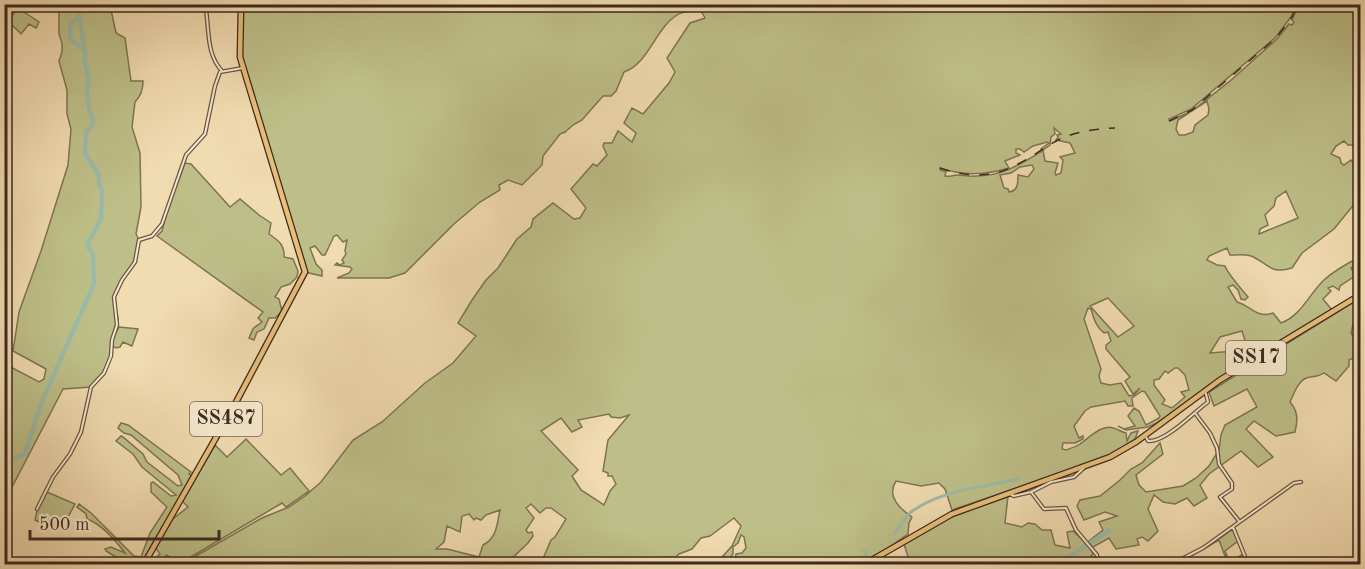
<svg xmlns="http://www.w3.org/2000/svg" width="1365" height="569" font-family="'Old Standard TT',serif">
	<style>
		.green { fill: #bebf88; stroke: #7d7454; stroke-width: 1.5; fill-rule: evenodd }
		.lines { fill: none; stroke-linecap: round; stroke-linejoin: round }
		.canal { stroke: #9bbba8; stroke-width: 3 }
		.river { stroke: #9bbba8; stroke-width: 4.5 }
		.street-casing { stroke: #695644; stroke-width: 4.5 }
		.primary-casing { stroke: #3c2920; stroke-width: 7 }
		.street { stroke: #f6e8cc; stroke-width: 2 }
		.primary { stroke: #e8be78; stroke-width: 4.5 }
		.rail { stroke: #3c2920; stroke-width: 1.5; stroke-dasharray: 10 10; stroke-linecap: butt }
		.labels { text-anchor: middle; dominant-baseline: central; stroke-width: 5; stroke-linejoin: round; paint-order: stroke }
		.shield { fill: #f6e8cc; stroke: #746254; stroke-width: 1.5 }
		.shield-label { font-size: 20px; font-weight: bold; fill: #3c2920 }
	</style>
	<rect width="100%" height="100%" fill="#f1dbb0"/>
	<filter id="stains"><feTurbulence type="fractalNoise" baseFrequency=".00333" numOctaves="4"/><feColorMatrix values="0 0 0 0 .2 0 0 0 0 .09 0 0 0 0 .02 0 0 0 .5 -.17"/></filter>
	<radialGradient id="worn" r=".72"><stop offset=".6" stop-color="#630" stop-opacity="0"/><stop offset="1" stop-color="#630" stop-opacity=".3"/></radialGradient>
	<!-- green -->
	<path class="green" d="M 65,5 L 110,5 L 116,33 L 125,38 L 131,81 L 143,81 C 143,90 141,96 135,102 L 132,127 L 140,153 L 141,207 L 136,234 L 139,240 L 135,262 L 126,274 L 114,297 L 114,302 L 118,318 L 116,332 L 119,327 L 138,329 L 132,346 L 123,342 L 120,347 L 116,348 L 113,346 L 113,338 L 111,356 L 104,373 L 91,387 L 63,389 L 12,487 L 5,498 L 4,383 L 9,366 L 39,382 L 44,379 L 46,369 L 13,351 L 19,312 L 41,251 L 68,165 L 71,129 L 67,114 L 67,90 L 59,61 L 62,52 L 62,43 L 59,34 L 59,11 Z
		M 241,5 L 1297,5 L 1291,17 L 1275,38 L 1191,109 L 1169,119 L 1170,121 L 1192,111 L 1230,81 L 1277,39 L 1289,24 L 1292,25 L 1294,22 L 1292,20 L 1299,5 L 1300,11 L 1309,5 L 1360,5 L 1360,145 L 1348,145 L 1344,141 L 1336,146 L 1331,154 L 1340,158 L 1341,163 L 1344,165 L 1351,160 L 1360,172 L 1360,197 L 1334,229 L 1302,253 L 1292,268 C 1270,275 1268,263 1251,256 C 1245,254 1237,255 1230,255 L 1227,248 L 1209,256 L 1207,260 L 1217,265 L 1225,266 C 1227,272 1242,290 1248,297 L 1245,300 L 1241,299 L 1238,290 L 1233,285 L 1228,287 L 1237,302 C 1251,306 1257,319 1273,313 L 1281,323 C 1301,316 1309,294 1324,280 C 1335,270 1348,263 1360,257 L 1360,266 L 1355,265 L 1351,268 L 1355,276 L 1340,286 L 1339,290 L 1333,286 L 1328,288 L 1331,291 L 1323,299 L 1332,310 L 1203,390 L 1157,423 L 1148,427 L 1126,430 L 1118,426 L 1124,429 L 1135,426 L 1128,416 L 1134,408 L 1139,411 L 1146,425 L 1159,418 L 1160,416 L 1145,392 L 1142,391 L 1132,398 L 1133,406 L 1128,406 L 1125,401 L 1091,407 L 1085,411 L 1074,426 L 1079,438 L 1083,436 L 1083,439 L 1075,443 L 1063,443 L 1062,449 L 1066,450 C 1071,448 1076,447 1080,444 C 1088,439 1101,424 1113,428 C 1118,429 1121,432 1126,433 L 1127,441 L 1131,433 L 1138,431 L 1135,439 L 1111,455 L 952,510 L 945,489 L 939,483 L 921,486 L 896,481 C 886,496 900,509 912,517 L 909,523 L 908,534 C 890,547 861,569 840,561 L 835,564 L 734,564 L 736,554 L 742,553 L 746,548 L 744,537 L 741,535 L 738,543 L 733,547 L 733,554 L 729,559 L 729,564 L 726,564 L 725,557 L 718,564 L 722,557 L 732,546 L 741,526 L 734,518 L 710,536 L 701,538 L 692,549 L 679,554 L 674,559 L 670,557 L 670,564 L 538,564 L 542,561 L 551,540 L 555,537 L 566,519 L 551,508 L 546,508 L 540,513 L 531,504 L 526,508 L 534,518 L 526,530 L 528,533 L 532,532 L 533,536 L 528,543 L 506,564 L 282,564 L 287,562 L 273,564 L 182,564 L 262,518 L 289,507 L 305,496 L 321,482 L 353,440 L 382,422 L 425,383 L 453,363 L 476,336 L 458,323 L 472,300 L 486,280 L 498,268 L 517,239 L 531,227 L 533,219 L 553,203 L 574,219 L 580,218 L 586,208 L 571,189 L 593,164 L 597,166 L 607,155 L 603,146 L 604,143 L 612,143 L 618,131 L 632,142 L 636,133 L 624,123 L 632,108 L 643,114 L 669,83 L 675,72 L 667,58 L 690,23 L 705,18 L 700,9 C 693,11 683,11 677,15 C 655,29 649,63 624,72 L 616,91 L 611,96 L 603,96 L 582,120 L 573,125 L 565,132 L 560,134 L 543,156 L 542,165 L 522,185 L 508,180 L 499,185 L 500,190 L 480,202 L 454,224 L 405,273 L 389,278 L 337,278 L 349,273 L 352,269 L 350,267 L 335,265 L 337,263 L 340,265 L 344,263 L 342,260 L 346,254 L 345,251 L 347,240 L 343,242 L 337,235 L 334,236 L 325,255 L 322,255 L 315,246 L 310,248 L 316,264 L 322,270 L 322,276 L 305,272 L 240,57 ZM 1207,101 L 1209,109 L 1208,115 L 1195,125 L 1193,132 L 1185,135 L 1179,135 L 1176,129 L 1178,120 ZM 1054,128 L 1061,134 L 1057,135 L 1058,137 L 1056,140 L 1070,143 L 1075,153 L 1060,157 L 1063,160 L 1061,173 L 1056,175 L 1055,173 L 1058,163 L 1045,161 L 1043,150 L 1050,145 L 1051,137 L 1055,134 ZM 1047,142 L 1049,143 L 1041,149 L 1042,151 C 1021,164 1002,176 976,176 C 970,177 963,175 957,175 C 952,175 952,177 945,176 L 946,172 L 940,170 L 940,168 C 964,176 985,175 1009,168 L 1005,161 L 1020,155 L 1016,153 L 1016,149 L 1020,149 L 1024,152 L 1033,146 ZM 1032,165 L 1034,169 L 1028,177 L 1018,175 C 1018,183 1018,191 1009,192 L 1008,189 L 1004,188 L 1000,175 L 1011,173 L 1020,167 ZM 1286,191 L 1298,218 L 1259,234 L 1260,229 L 1268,225 L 1265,215 L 1274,206 L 1276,198 ZM 1108,298 L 1134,326 L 1118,337 L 1090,306 ZM 1088,308 L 1091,309 C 1094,319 1096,327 1104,333 L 1108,332 L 1111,341 L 1106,345 L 1106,349 L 1130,377 L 1125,381 L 1133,394 L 1140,388 L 1134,395 L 1129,396 L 1121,383 L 1110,385 L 1101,383 L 1099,376 L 1101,369 L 1084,319 ZM 1242,331 L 1248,350 L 1210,353 L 1220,337 ZM 1175,368 L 1178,368 L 1185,375 L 1189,390 L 1181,392 L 1185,397 L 1172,408 L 1162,404 L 1165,400 L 1154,385 L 1154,380 L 1159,379 L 1165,371 L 1168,373 ZM 609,414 L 611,417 L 620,418 L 629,415 L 608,440 L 603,471 L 608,473 L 608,476 L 612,476 L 616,484 L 610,491 L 604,505 L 581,490 L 572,476 L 578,470 L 541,431 L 561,418 L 572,432 L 582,427 L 578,420 ZM 500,510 C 497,524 497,538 483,545 L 479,557 L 447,549 L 436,549 L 444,542 L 447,526 L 460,532 L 462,516 L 469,514 L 474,520 L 476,518 L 481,520 L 486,515 Z
		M 18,8 L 39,22 L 36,28 L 29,24 L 21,34 L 8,21 Z
		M 185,163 L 191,164 L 230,207 L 240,199 L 259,215 L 271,223 L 269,234 C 278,240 285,245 284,257 L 293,259 L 298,271 L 297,277 L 290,284 L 281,287 L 275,297 L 279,299 L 282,311 L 275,318 L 269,318 L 264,329 L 257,332 L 254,340 L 249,338 C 255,325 251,330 262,322 L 258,318 L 263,312 L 157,236 L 162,231 L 167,210 Z
		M 1360,298 L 1360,321 L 1353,324 L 1351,333 L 1359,345 L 1360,355 L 1349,360 L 1349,366 L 1336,381 L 1324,373 C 1318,377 1317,376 1310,377 C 1299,378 1294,393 1290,402 C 1298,411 1298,420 1295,432 L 1276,436 L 1254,421 L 1246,429 L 1273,457 L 1258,467 L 1241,451 L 1209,474 L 1200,485 L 1207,498 L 1194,506 L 1187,498 L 1175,504 L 1163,502 L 1154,495 L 1148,509 L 1158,531 L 1148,541 L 1142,537 L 1137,539 L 1139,545 L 1116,549 L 1109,538 L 1091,548 L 1093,554 L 1084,564 L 898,564 L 909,560 L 904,544 L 944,520 L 1008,496 L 1005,523 L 1022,527 L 1028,523 L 1035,524 L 1042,530 L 1051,530 L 1055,545 L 1070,548 L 1067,532 L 1073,531 L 1086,543 L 1103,530 L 1099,522 L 1117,516 L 1105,512 L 1084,520 L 1077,506 L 1080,500 L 1100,496 L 1120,480 L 1131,469 L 1142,463 L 1160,443 L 1163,454 L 1136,475 L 1139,485 L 1146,492 L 1183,486 L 1196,478 L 1209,466 L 1219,450 L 1221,435 L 1225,425 L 1257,407 L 1247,389 L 1214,406 L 1209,392 Z
		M 121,423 L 128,425 L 191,472 L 189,474 L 192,476 L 141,564 L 127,564 L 106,551 L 105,549 L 111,547 L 125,553 C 116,541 101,524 87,519 L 86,514 L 77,507 L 79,504 L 91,513 L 134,556 L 141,557 L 150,533 L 167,507 L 151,492 L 151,483 L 153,482 L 171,496 L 176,495 L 142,467 L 133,454 L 116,441 L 121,436 L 123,437 L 143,454 L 147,462 L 178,486 L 182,485 L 178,475 L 131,435 L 124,433 L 118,428 Z
		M 246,439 L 281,475 L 290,468 L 309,491 L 286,507 L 282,503 L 179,564 L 167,555 L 154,564 L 148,564 L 160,554 L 155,547 L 169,522 L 188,507 L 182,501 L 215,445 L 227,457 Z
		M 47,492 L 75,504 L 68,517 L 57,527 L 43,524 L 35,520 L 37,511 Z
		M 1233,529 L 1238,541 L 1225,551 L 1230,563 L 1243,554 L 1247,564 L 1228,564 L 1219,540 L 1177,564 L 1173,564 L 1209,546 Z"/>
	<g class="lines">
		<!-- canal -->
		<path class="canal" d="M 894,534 C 900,528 904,517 911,512 C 941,490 983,487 1018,479
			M 864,551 L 868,559"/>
		<!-- river -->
		<path class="river" d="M 79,15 L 77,19 L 70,25 L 70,39 L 83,49
			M 4,495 L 6,465 L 7,462 L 25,454 L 40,406 L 94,284 L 93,255 L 87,245 L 101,219 L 102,191 L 99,184 L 99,175 L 85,154 L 86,132 L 92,126 L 93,120 L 89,109 L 87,91 L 89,79 L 85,64 L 85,51 L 79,15 L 82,4
			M 1058,564 L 1108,531"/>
		<defs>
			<path id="street" d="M 205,4 C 210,27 205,53 222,71
				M 1195,413 L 1210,433 L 1217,448 L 1219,464 L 1232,483 L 1232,489 L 1220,497 L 1239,521
				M 1146,437 L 1148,441 C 1165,443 1194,412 1208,402 L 1205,390
				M 1031,492 L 1044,509 L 1066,508 L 1076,530 L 1097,555 L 1097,560 L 1094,564
				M 1010,494 L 1014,496 L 1031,492 L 1051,482 L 1074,477 L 1086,466
				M 37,509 L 53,477 L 70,454 L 81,432 L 91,387 L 104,373 L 111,356 L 112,340 L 117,325 L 114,297 L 122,280 L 135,262 L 139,240 L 152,236 L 162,224 L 186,155 L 205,134 L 215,86 L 220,72 L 243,68
				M 1233,527 L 1248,564
				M 860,564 L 861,564
				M 1172,564 L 1203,548 L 1294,483 L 1301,482"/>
			<path id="primary" d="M 144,564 L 234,406 L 305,272 L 240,57 L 241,4
				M 865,564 L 952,514 L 1110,457 L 1136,442 L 1220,380 L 1360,295"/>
		</defs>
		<!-- street casing -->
		<use href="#street" class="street-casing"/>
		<!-- primary casing -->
		<use href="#primary" class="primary-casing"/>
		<!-- street -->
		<use href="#street" class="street"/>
		<!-- primary -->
		<use href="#primary" class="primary"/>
		<!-- rail -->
		<path class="rail" d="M 1169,121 L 1192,110 L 1276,38 L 1292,17 L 1298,4
			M 940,168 C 967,178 995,178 1020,163 C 1034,156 1046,146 1060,139 C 1078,131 1096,129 1115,128"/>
	</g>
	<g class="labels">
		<!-- shield labels -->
		<g class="shield">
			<rect x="1226" y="341" width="60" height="34" rx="4.5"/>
			<rect x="190" y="402" width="72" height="34" rx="4.5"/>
		</g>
		<g class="shield-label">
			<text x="1256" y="358">SS17</text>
			<text x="226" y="419">SS487</text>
		</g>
	</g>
	<!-- margin -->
	<rect width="1365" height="569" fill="none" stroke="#f1dbb0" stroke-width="24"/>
	<rect x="6" y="6" width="1353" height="557" fill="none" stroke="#3c2920" stroke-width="3"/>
	<rect x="12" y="12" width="1341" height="545" fill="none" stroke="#3c2920" stroke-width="1.5"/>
	<!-- scale -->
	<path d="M30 530v9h189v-9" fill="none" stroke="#3c2920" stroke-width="3"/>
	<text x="39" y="530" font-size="18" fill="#3c2920" stroke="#f6e8cc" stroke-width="4.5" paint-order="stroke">500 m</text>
	<rect width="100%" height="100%" filter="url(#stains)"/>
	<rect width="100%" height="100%" fill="url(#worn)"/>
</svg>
